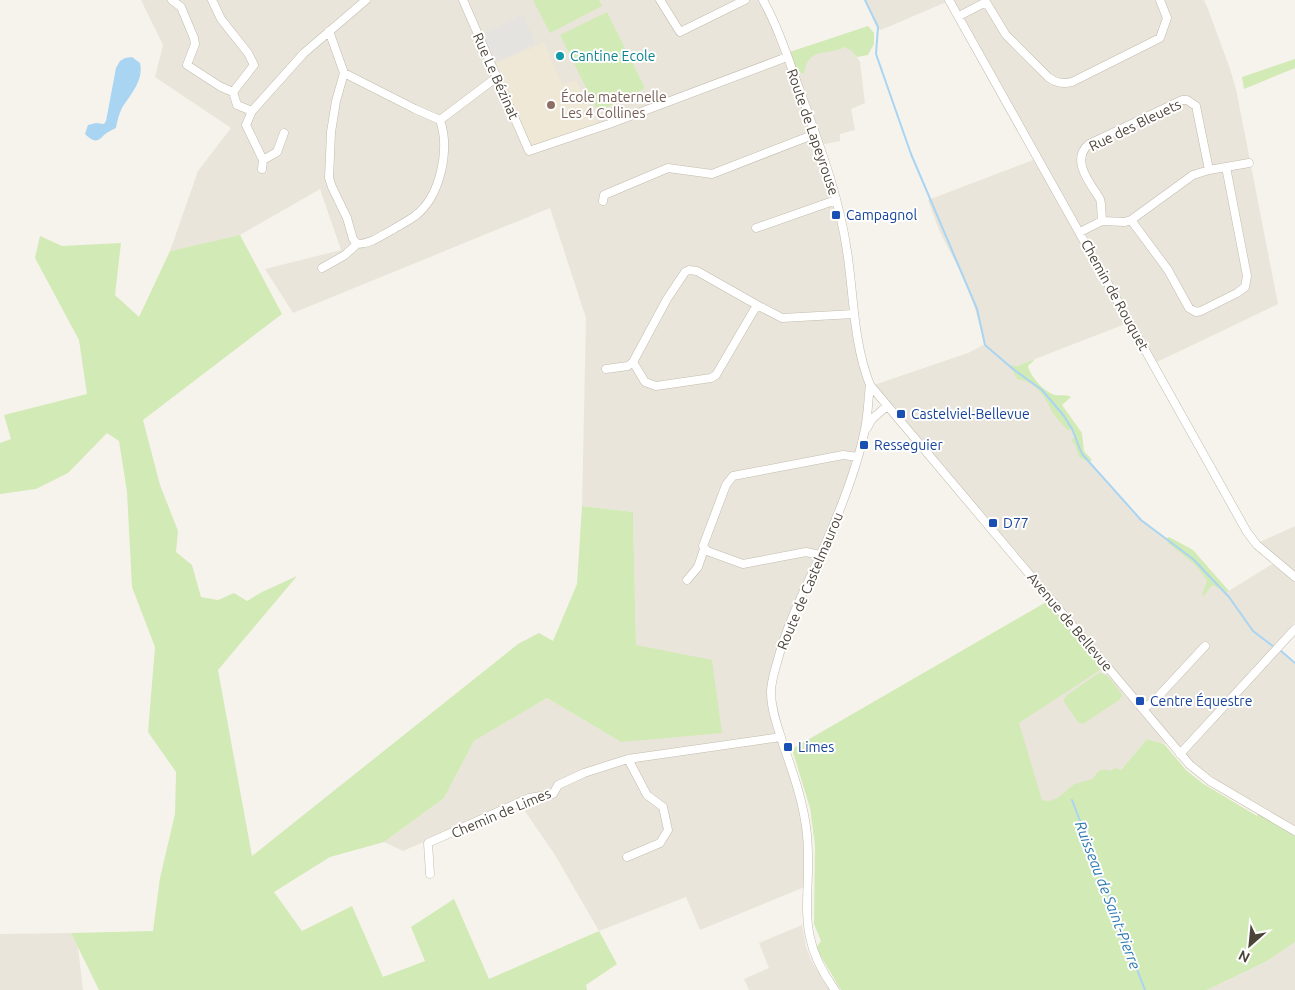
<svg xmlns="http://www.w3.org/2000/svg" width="1295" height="990" font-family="Ubuntu,sans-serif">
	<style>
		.residential { fill: #eae5da }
		.education { fill: #efe8d6 }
		.green { fill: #d2eab5 }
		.parking { fill: #e5e3e0 }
		.water { fill: #a9d4f2 }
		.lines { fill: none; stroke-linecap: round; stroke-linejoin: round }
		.stream { stroke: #a9d4f2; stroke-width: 2 }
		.minor-casing { stroke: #c2bbae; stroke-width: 9 }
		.minor { stroke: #fff; stroke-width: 8 }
		.culture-dot { fill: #0f9aa8; stroke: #fff; stroke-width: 2 }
		.education-dot { fill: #8d6e63; stroke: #fff; stroke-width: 2 }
		.transit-dot { fill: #1a4fb4; stroke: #fff; stroke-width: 2 }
		.labels { text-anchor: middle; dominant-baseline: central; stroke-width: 4; stroke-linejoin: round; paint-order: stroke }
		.culture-label { font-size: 14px; fill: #0d838f; stroke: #fff; text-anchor: start }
		.street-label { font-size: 14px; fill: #4b4439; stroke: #fff }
		.education-label { font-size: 14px; fill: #785e54; stroke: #fff; text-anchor: start }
		.transit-label { font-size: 14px; fill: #164399; stroke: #fff; text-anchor: start }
		.water-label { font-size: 15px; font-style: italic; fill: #2e7ab2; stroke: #fff }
	</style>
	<rect width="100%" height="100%" fill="#f6f3ec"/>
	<!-- residential -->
	<path class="residential" d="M 141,0 L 763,0 L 786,53 L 843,35 L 860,62 L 865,103 L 851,109 L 855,130 L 840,134 L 840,141 L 820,145 L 838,206 L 855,327 L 870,385 L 858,457 L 795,610 L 771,691 L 804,815 L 807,886 L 700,930 L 686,897 L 599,931 L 555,855 L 518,801 L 403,851 L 384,842 L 444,798 L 474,741 L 547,698 L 621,742 L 636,645 L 633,512 L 582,506 L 586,318 L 550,208 L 293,313 L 265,269 L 341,250 L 320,189 L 240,235 L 170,251 L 198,171 L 231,128 L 155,77 L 163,45 Z
		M 866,0 L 951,0 L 881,30 L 878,29 Z
		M 953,0 L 1204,0 L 1208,9 L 1229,66 L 1236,89 L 1278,304 L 1157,362 L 1133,321 L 1017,366 L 1043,392 L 1072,430 L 1080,453 L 1135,515 L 1192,559 L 1227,592 L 1279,560 L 1260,542 L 1295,526 L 1295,623 L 1274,645 L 1295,664 L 1295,827 L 1227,787 L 1188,759 L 1172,740 L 1164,744 L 1147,739 L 1116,776 L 1043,815 L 1011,728 L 1109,663 L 874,385 L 968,353 L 985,344 L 970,291 L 939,230 L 928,200 L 1041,157 Z
		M 802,925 L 806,947 L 813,964 L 832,990 L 749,990 L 744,979 L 769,968 L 759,943 Z
		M 71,933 L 78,948 L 83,990 L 0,990 L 0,934 Z
		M 1295,942 L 1295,990 L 1207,990 L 1267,961 Z"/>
	<!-- education -->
	<path class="education" d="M 544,43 L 562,85 L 576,80 L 598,124 L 532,146 L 495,64 Z"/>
	<!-- green -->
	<path class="green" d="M 533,0 L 599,0 L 602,6 L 550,33 Z
		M 607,12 L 645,88 L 598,112 L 560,35 Z
		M 868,26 L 874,33 L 874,44 L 868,55 L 857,57 L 851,50 L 844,47 C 825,57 808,46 804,74 L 795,70 L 790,52 Z
		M 1295,59 L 1295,68 L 1244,89 L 1242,77 Z
		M 240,235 L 282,314 L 143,420 L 160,485 L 178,531 L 176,552 L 192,565 L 201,597 L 218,600 L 234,593 L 247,601 L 262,592 L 297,576 L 218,670 L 252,856 L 518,644 L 539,633 L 553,641 L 577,584 L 582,506 L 633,512 L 636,645 L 712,660 L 722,733 L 621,742 L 547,698 L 474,741 L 444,798 L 384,842 L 330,857 L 274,892 L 302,931 L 352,906 L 383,977 L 425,961 L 411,927 L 454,899 L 489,979 L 599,931 L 617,964 L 586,985 L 587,990 L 99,990 L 71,933 L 153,931 L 160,878 L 175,814 L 176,772 L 148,732 L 155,647 L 132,587 L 127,492 L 119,441 L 107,433 L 68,473 L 36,489 L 0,494 L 0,443 L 11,439 L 4,415 L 87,394 L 79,340 L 35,258 L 40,236 L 62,246 L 121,243 L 115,295 L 139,317 L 170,251 Z
		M 1035,359 L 1028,366 C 1030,376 1044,392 1055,395 C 1061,396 1065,394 1071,397 L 1062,405 L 1082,433 L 1084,451 L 1092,460 L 1089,462 L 1079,457 L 1075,445 L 1071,439 L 1075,438 L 1072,430 L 1068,430 C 1065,428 1053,414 1052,412 C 1045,396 1036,382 1017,379 L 1010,365 L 1017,366 Z
		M 1169,537 L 1193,550 L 1229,591 L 1227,592 L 1212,585 L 1204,596 L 1202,595 L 1207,581 C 1196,562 1185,557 1168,543 L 1167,538 Z
		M 1048,601 L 1100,665 L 1100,670 L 1019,723 L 1042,800 C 1056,804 1062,793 1073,785 C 1079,782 1086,781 1093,779 C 1098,771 1100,768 1110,771 L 1115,768 L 1121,770 L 1147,739 L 1164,744 L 1186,770 L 1202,783 L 1257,816 L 1258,813 L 1295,836 L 1295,942 L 1267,961 L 1207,990 L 841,990 L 816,948 L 821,941 L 814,924 L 815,845 L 810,808 L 792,749 Z
		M 1099,673 C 1109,674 1115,685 1121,693 L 1122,696 L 1119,700 L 1083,724 L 1078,722 L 1064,702 L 1064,699 L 1067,695 Z"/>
	<!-- parking -->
	<path class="parking" d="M 523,14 L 535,43 L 491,64 L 479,36 Z"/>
	<!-- water -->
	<path class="water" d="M 132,57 L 140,63 C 144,80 131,94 122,108 C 119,114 117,121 116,128 C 112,130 107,132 104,135 C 97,143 93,142 85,134 L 88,125 L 96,123 L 104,124 L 106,121 L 116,68 L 120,61 L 125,58 Z"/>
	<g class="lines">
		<!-- stream -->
		<path class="stream" d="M 865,0 L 878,27 L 876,54 L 911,154 L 977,309 L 985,345 L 1013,369 L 1042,390 L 1064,416 L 1072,429 L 1082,454 L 1141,520 L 1193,559 L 1229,597 L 1253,631 L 1274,647
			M 1280,650 L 1295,663
			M 1072,800 L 1145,990"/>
		<defs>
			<path id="minor" d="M 172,0 L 181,7 L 194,38 L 195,44 L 187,65 L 221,87 L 233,92
				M 212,0 L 221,19 L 248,53 L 254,65 L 233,92 L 237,105 L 252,111
				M 463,0 L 529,151 L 609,124 L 787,57
				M 660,0 L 680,32 L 745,0
				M 763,0 C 779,29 789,61 800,91 C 819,144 839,196 847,251 C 854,296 853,342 870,385 L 1190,765 L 1210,781 L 1295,831
				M 949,0 L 1247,532 L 1257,545 L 1295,577
				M 959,16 L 986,2 L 1006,35 L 1048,77 C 1056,83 1062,84 1072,82 L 1160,38 L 1167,18 L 1160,0
				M 329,31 L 344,73 L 336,101 L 331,132 L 329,178 L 332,187 L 347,218 L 353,239 L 357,244 C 371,244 380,236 392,230 C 400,225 408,221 415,216 C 441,196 450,149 440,120 L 415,109 L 344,73
				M 440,120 L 497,77
				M 263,160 L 277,152 L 284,133
				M 262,169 L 263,160 L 246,125 L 252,111 L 304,53 L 366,0
				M 603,201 L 604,195 L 668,168 L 712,174 L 815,134
				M 1131,220 L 1168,270 L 1189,308 L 1196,312 L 1201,311 L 1237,293 L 1245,287 L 1247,276 L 1226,167
				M 1102,221 L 1101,204 L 1100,199 C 1090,183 1070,160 1089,144 L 1182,100 L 1187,100 L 1196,106 L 1209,170
				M 756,228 L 836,200
				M 1080,232 L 1102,221 L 1125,222 L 1131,220 L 1193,175 L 1209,170 L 1249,163
				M 322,268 L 345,255 L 357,244
				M 757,305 L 697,271 L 689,270 L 685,272 L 667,299 L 633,362 L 645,382 L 656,386 L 711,378 L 716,375 L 757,305 L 782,318 L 854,314
				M 606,369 L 628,366 L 633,362
				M 867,428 L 872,419 L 887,406
				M 820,555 L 806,552 L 743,564 L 707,551 L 703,546 L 726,485 L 733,476 L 843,455 L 858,457
				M 687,580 L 698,567 L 704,549
				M 1143,709 L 1155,700 L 1205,646
				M 1180,754 L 1295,629
				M 627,857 L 660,843 L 668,830 L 663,807 L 647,795 L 628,759
				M 430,874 L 428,843 L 529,798 L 553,794 L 558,785 L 584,773 L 628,759 L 781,737
				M 835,990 C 792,931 813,899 807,835 C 804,803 793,773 783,744 C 778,727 771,710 771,692 C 771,681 775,670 778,659 C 788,622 805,589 821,554 C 838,516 855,475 864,434 C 868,418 868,401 870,385"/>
		</defs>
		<!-- minor casing -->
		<use href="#minor" class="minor-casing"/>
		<!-- minor -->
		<use href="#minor" class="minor"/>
	</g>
	<!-- markers -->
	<circle class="culture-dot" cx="560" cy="56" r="5"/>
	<circle class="education-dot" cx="551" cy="105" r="5"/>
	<g class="transit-dot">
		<rect x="831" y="210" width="10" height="10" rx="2.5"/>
		<rect x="896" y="409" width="10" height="10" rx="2.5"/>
		<rect x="859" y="440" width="10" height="10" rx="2.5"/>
		<rect x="988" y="518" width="10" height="10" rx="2.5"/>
		<rect x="1135" y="696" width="10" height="10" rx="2.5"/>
		<rect x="783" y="742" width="10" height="10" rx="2.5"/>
	</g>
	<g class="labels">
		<!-- culture labels -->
		<g class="culture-label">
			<text x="570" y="56">Cantine Ecole</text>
		</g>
		<!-- street labels -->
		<g class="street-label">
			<text transform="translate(496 76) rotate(66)">Rue Le Bézinat</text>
			<text transform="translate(1135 125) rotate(-26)">Rue des Bleuets</text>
			<text transform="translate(813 132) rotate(71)">Route de Lapeyrouse</text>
			<text transform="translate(1115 295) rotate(61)">Chemin de Rouquet</text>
			<text transform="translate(810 581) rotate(-67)">Route de Castelmaurou</text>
			<text transform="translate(1070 622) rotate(50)">Avenue de Bellevue</text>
			<text transform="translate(501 813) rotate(-23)">Chemin de Limes</text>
		</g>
		<!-- education labels -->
		<g class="education-label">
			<text x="561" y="97">École maternelle<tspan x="561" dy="16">Les 4 Collines</tspan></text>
		</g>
		<!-- transit labels -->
		<g class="transit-label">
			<text x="846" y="215">Campagnol</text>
			<text x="911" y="414">Castelviel-Bellevue</text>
			<text x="874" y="445">Resseguier</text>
			<text x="1003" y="523">D77</text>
			<text x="1150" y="701">Centre Équestre</text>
			<text x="798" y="747">Limes</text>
		</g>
		<!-- water labels -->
		<g class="water-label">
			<text transform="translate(1108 895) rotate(69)">Ruisseau de Saint-Pierre</text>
		</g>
	</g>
	<!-- north arrow -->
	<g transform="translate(1250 945) rotate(207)" stroke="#ffffff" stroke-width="4" paint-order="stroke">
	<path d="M0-4L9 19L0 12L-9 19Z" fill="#4b4439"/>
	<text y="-8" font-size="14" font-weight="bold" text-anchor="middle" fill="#4b4439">N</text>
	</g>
</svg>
